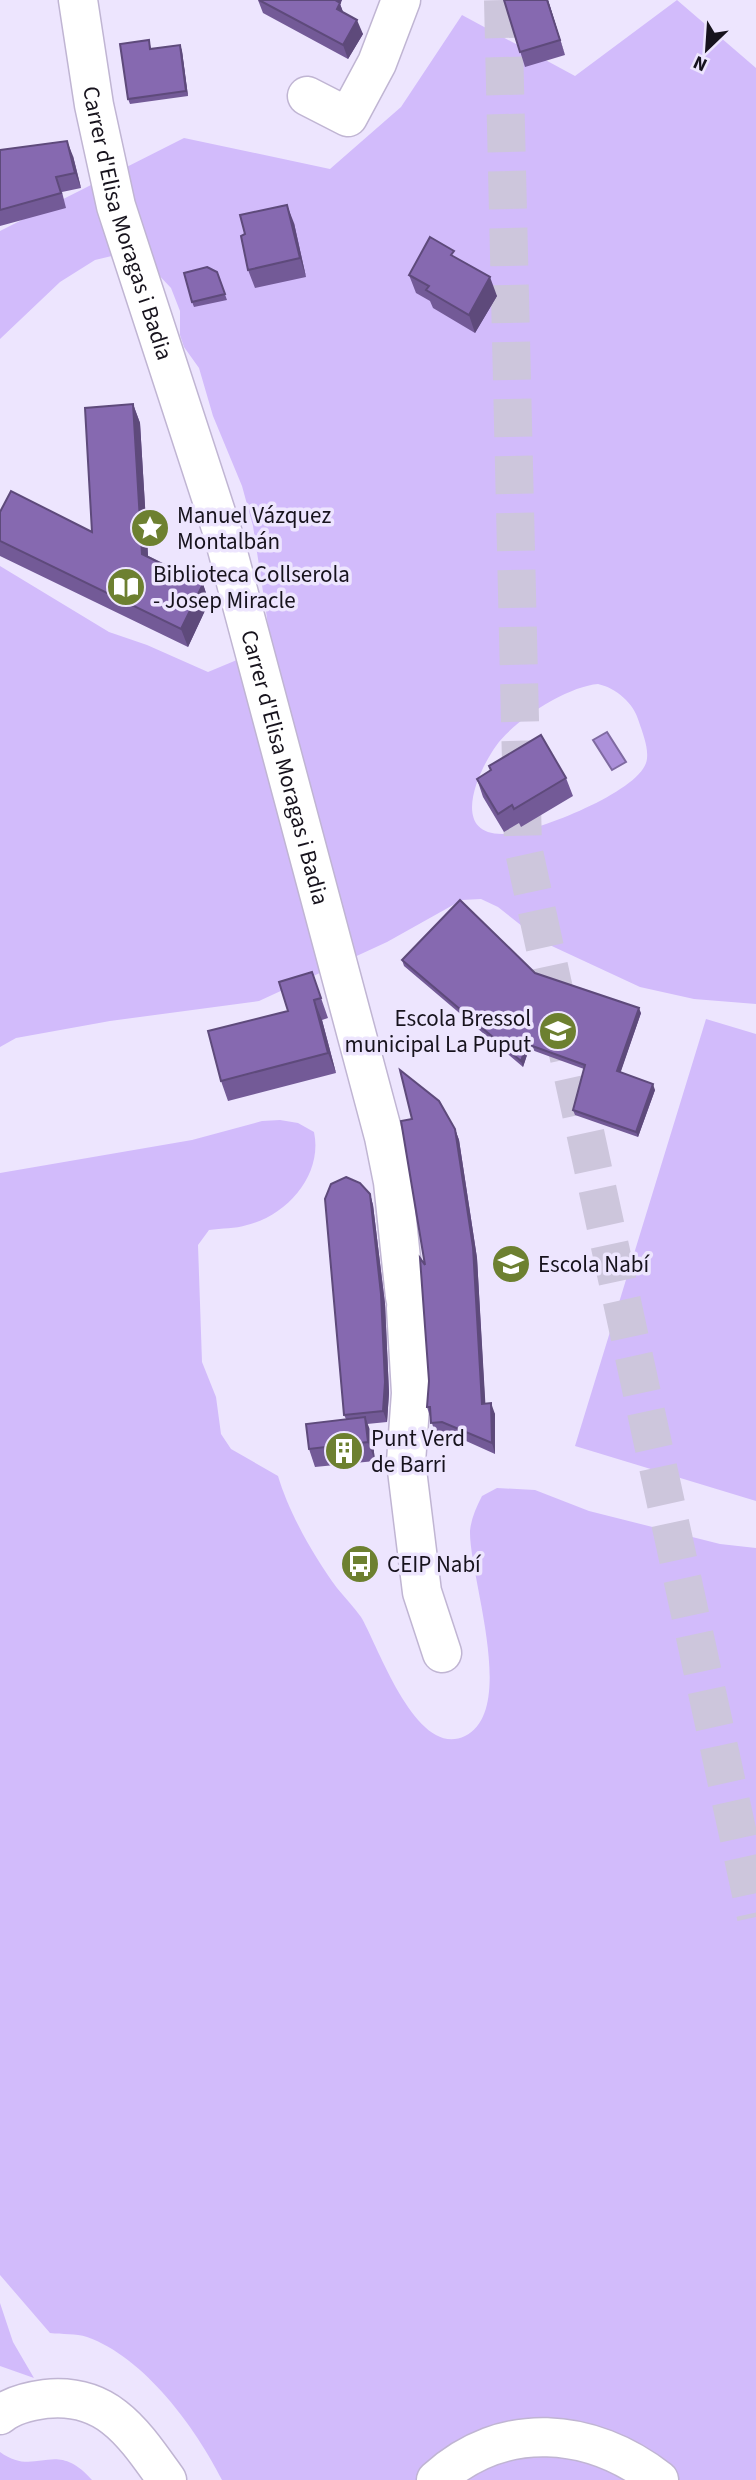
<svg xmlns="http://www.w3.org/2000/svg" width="756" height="2480" font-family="'Source Sans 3',sans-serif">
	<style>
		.green { fill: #d2bbfb; fill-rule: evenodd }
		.water { fill: #ac90da; stroke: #7f6aa1; stroke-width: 2 }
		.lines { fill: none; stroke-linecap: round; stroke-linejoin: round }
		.highway-tunnel { stroke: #cdc6dc; stroke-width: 38; stroke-dasharray: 38 19; stroke-linecap: butt }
		.minor-casing { stroke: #c0b5d3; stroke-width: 41 }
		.minor { stroke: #fff; stroke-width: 38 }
		.wall { fill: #735a97 }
		.shaded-wall { fill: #5e4a7b }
		.building { fill: #8669b0; stroke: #5e4a7b; stroke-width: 2 }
		.labels { text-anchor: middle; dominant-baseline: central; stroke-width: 7; stroke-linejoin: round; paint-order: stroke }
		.street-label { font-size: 23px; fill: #17131d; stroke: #ede5fe }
		.poi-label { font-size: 23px; fill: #17131d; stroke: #ede5fe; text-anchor: start }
	</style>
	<rect width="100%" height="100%" fill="#ede5fe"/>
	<!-- green -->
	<path class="green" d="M 677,0 L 756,68 L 756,1004 L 694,999 L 640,987 L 541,941 L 498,907 L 481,899 L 462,900 L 387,942 L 259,1001 L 110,1021 L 16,1038 L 0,1047 L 0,566 L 109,632 L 147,645 L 208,672 L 256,652 L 268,630 L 267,618 L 253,526 L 242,486 L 213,416 L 199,368 L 184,347 L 180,335 L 180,311 L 171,288 L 154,270 L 120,254 L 95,260 L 60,282 L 0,339 L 0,231 L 184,138 L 330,169 L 401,107 L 462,15 L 575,76 ZM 598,684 C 616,688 634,703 639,722 C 643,734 650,751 646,763 C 636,793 536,832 506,834 C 448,837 478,771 496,746 C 513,721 568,686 598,684 Z
		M 706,1019 L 756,1034 L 756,1501 L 575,1446 Z
		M 280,1120 L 298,1123 L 314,1132 C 323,1174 288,1215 247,1225 C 235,1229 222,1228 209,1230 L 198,1245 L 202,1362 L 216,1397 L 221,1434 L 231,1449 L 278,1476 C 289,1513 314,1557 337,1588 C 345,1598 354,1607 361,1617 C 378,1645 416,1760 465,1736 C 518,1710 469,1576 470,1531 C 471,1519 476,1508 482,1496 L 497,1488 L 535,1490 L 589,1511 L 720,1544 L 756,1548 L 756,2480 L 222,2480 C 196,2428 144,2357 87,2337 C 76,2333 62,2335 50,2333 L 0,2275 L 0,1173 L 192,1140 L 262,1121 Z
		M 0,2303 L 13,2342 L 34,2378 L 0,2366 Z
		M 0,2452 C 37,2479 54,2437 92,2480 L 0,2480 Z"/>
	<!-- water -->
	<path class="water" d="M 607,732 L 626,762 L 612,770 L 593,740 Z"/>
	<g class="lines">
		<!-- highway-tunnel -->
		<path class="highway-tunnel" d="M 503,0 L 523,847 L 756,1917"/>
		<defs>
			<g id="minor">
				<path id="s1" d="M 78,0 L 94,105 L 116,206 L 223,534 L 384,1137 L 393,1182 L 405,1297"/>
				<path d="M 307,96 L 348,117 L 377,63 L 401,0"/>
				<path d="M 406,1308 L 411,1393 L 406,1462 L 422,1592 L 442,1653"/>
				<path d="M 0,2415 C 12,2405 30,2401 45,2399 C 108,2392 134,2434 167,2480"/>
				<path d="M 436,2480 C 503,2419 591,2427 659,2480"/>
			</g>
		</defs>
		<!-- minor casing -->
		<use href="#minor" class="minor-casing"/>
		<!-- minor -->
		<use href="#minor" class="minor"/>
	</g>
	<!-- wall -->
	<path class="wall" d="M 258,0 L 342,0 L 340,4 L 343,12 L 363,34 L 348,59 L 263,13 Z
		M 504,0 L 548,0 L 565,55 L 525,67 Z
		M 149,40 L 151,49 L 180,45 L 182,51 L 188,96 L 130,104 L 128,99 Z
		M 0,150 L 73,156 L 81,188 L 62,192 L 66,208 L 0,226 Z
		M 294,223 L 306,277 L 255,288 L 248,270 L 245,234 Z
		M 456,258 L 497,296 L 475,333 L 433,308 L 430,301 L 416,293 L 409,275 Z
		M 217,272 L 227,300 L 194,307 L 192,302 Z
		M 133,404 L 140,423 L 148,556 L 203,584 L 209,602 L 188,647 L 0,556 L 0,512 L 92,532 Z
		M 489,766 L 566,778 L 573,796 L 521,827 L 519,823 L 504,832 L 483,797 L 477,779 L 491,770 Z
		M 402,960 L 535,973 L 641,1013 L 620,1073 L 655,1090 L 638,1137 L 575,1115 L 573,1110 L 584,1069 L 529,1049 L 523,1067 L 404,966 Z
		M 312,972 L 328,1018 L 322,1020 L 336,1073 L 228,1101 L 221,1081 L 288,1011 Z
		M 455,1129 L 459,1140 L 477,1258 L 485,1403 L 495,1414 L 495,1454 L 446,1432 L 435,1433 L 427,1407 L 429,1381 L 425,1265 Z
		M 370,1194 L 373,1205 L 385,1304 L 389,1393 L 387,1422 L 367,1424 L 372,1435 L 375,1461 L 315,1467 L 309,1449 L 346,1419 L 344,1415 Z"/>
	<!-- shaded-wall -->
	<path class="shaded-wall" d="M 332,0 L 342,0 L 340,4 L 345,17 L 342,23 Z
		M 547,0 L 548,0 L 565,55 L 560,40 Z
		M 357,20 L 363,34 L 348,59 L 343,45 Z
		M 180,45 L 182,51 L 188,96 L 186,91 Z
		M 67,141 L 73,156 L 81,188 L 75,173 Z
		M 287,205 L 294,223 L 306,277 L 300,258 Z
		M 490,277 L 497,296 L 475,333 L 469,315 Z
		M 133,404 L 140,423 L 149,572 L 142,554 Z
		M 203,584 L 209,602 L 188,647 L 181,629 Z
		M 314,1000 L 322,1020 L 336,1073 L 328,1053 Z
		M 639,1008 L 641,1013 L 619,1077 L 617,1071 Z
		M 527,1044 L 529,1049 L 523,1067 L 521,1061 Z
		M 653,1084 L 655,1090 L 638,1137 L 636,1132 Z
		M 455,1129 L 459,1140 L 477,1258 L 486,1414 L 482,1404 Z
		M 370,1194 L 373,1205 L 385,1304 L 389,1393 L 387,1422 L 383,1411 Z
		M 491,1403 L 495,1414 L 495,1454 L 492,1443 Z
		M 365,1417 L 372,1435 L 375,1461 L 368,1442 Z"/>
	<!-- building -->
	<path class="building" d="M 259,0 L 335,0 L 340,3 L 337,9 L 357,20 L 343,45 Z
		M 504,0 L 547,0 L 560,40 L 520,52 Z
		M 149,40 L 150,49 L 180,45 L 186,91 L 128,99 L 120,44 Z
		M 67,141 L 75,173 L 56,177 L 61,193 L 0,210 L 0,150 Z
		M 287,205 L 300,258 L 248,270 L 241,236 L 245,234 L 240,215 Z
		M 430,237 L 454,251 L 451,255 L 490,277 L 469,315 L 426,290 L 429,286 L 409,275 Z
		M 207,267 L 217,272 L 225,294 L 192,302 L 184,273 Z
		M 133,404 L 142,554 L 203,584 L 181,629 L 0,541 L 0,512 L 11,491 L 92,532 L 85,408 Z
		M 541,735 L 566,778 L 514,809 L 512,805 L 498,814 L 477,779 L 491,770 L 489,766 Z
		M 460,900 L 535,973 L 639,1008 L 617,1071 L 653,1084 L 636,1132 L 573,1110 L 585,1065 L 527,1044 L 521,1061 L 402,960 Z
		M 312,972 L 321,998 L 314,1000 L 328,1053 L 221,1081 L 208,1031 L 288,1011 L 279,982 Z
		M 400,1070 L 439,1101 L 455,1129 L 473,1247 L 482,1404 L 491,1403 L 492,1443 L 442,1422 L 431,1423 L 430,1407 L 427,1407 L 429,1381 L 420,1258 L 425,1265 L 401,1121 L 412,1119 Z
		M 346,1177 L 360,1183 L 370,1194 L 381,1294 L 385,1382 L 383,1411 L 344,1415 L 325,1199 L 331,1184 Z
		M 365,1417 L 368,1442 L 309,1449 L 306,1424 Z"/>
	<!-- icons -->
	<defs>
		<symbol id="sight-disc" viewBox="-11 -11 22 22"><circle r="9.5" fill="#6d8030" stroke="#ede5fe"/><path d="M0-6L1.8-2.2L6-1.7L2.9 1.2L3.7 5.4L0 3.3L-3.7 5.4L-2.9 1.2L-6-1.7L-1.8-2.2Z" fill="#fff"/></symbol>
		<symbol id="library-disc" viewBox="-11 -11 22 22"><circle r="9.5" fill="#6d8030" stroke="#ede5fe"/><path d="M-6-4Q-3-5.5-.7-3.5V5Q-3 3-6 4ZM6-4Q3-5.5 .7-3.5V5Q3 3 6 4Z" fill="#fff"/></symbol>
		<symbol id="school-disc" viewBox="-11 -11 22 22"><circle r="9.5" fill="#6d8030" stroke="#ede5fe"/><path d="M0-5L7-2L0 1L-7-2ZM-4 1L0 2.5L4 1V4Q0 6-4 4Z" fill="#fff"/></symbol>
		<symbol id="building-disc" viewBox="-11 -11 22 22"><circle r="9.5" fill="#6d8030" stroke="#ede5fe"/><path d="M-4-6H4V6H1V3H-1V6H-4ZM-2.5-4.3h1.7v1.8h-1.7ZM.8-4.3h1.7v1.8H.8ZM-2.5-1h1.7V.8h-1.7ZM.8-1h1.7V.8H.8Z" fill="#fff"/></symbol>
		<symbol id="bus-disc" viewBox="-11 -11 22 22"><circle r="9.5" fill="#6d8030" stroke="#ede5fe"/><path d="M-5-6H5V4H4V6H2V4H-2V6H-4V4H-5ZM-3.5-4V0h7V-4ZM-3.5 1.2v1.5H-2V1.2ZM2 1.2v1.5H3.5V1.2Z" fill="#fff"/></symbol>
	</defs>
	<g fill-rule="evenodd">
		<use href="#sight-disc" x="128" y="506" width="44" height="44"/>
		<use href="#library-disc" x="104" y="565" width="44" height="44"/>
		<use href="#school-disc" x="536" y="1009" width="44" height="44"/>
		<use href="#school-disc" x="489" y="1242" width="44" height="44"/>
		<use href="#building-disc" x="322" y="1429" width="44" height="44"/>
		<use href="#bus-disc" x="338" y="1542" width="44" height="44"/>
	</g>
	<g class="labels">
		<!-- street labels -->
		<g class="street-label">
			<text stroke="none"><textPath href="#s1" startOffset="229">Carrer d'Elisa Moragas i Badia</textPath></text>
			<text stroke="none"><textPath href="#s1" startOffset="796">Carrer d'Elisa Moragas i Badia</textPath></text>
		</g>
		<!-- poi labels -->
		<g class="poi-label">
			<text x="177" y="515">Manuel Vázquez<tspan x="177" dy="26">Montalbán</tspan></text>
			<text x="153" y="574">Biblioteca Collserola<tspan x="153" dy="26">- Josep Miracle</tspan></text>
			<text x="531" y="1018" text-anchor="end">Escola Bressol<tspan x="531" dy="26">municipal La Puput</tspan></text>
			<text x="538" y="1264">Escola Nabí</text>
			<text x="371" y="1438">Punt Verd<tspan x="371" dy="26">de Barri</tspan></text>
			<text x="387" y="1564">CEIP Nabí</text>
		</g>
	</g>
	<!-- north arrow -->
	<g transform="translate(707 49) rotate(205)" stroke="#ede5fe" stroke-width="5" paint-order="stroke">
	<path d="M0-5L12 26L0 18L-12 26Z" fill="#17131d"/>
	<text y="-10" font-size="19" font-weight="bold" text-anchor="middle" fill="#17131d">N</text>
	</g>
</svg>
